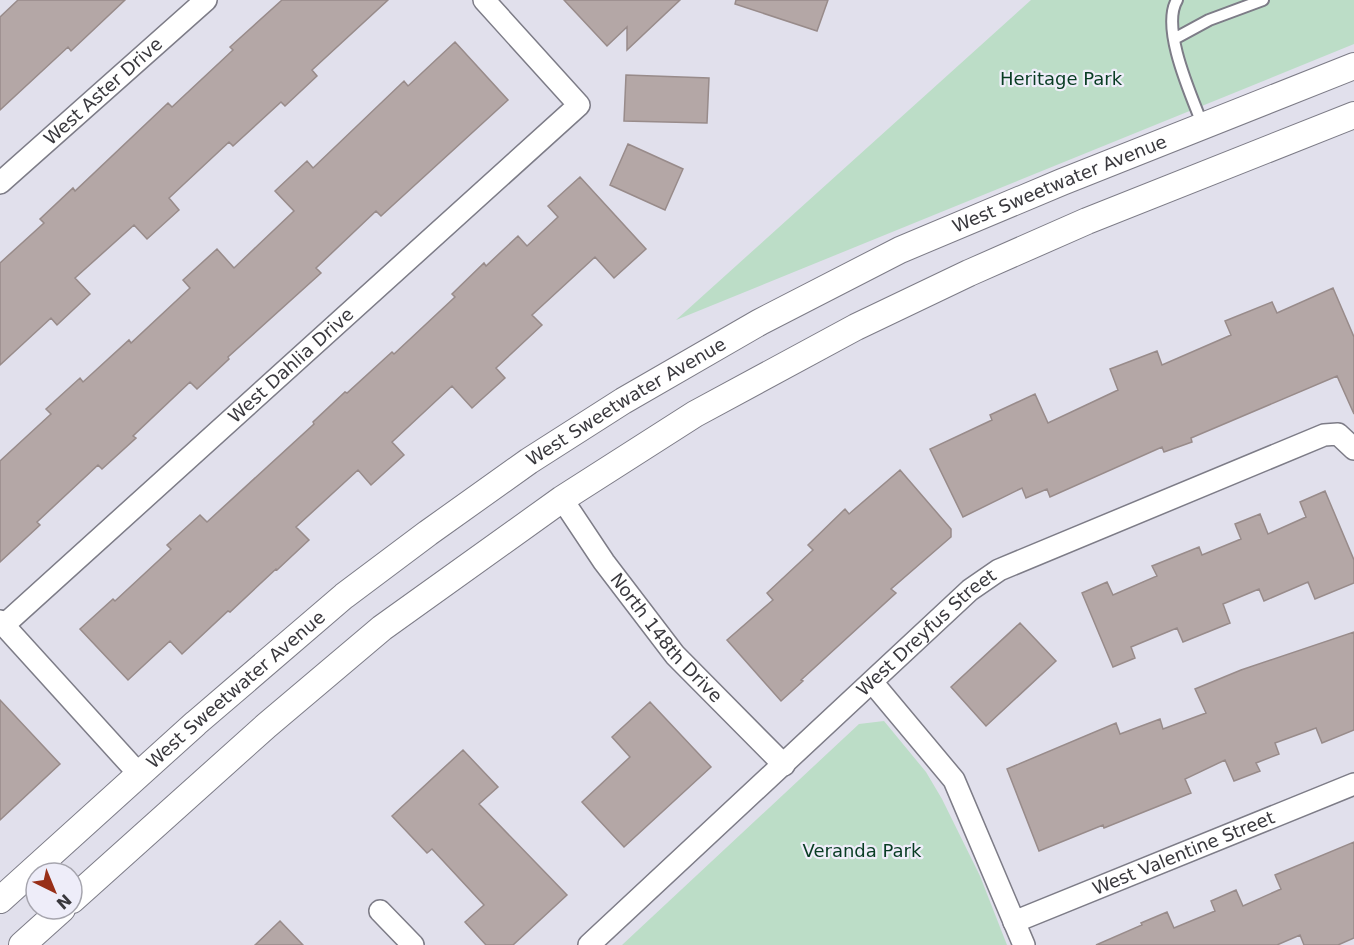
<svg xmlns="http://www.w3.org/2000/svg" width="1354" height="945" font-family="'DejaVu Sans',sans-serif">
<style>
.green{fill:#bcddc7}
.building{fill:#b4a7a6;stroke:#988b8a;stroke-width:1.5}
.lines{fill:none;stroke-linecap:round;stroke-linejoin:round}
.service-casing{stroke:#7d7c87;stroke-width:14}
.minor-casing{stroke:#7d7c87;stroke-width:24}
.tertiary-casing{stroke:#7d7c87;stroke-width:28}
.service{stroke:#fff;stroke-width:10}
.minor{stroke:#fff;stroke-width:21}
.tertiary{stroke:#fff;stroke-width:26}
.labels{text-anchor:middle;stroke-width:4.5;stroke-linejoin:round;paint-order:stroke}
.park-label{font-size:18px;fill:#083c23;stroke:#eeedf9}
.street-label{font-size:18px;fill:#39383d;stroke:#eeedf9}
</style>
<rect width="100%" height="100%" fill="#e1e0ec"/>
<path class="green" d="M 1031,0 L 1354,0 L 1354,44 L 676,320 Z
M 884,721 L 926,772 L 942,799 L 980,876 L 1007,945 L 622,945 L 859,724 Z"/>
<path class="building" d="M 18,0 L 125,0 L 71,51 L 68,47 L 0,110 L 0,17 Z
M 282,0 L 388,0 L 312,70 L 317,76 L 285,106 L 281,102 L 233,146 L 229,142 L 169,198 L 179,210 L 147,239 L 134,225 L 75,278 L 90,294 L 57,325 L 51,318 L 0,365 L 0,263 L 44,223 L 40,219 L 73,188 L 75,191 L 168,103 L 172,107 L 233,50 L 230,47 Z
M 564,0 L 680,0 L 627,50 L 627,27 L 607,46 Z
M 736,0 L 828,0 L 817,31 L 735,4 Z
M 455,42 L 508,100 L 381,216 L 376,211 L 316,268 L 321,273 L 228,357 L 229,359 L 197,389 L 190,382 L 133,436 L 136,438 L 102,469 L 98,465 L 37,522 L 40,525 L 0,562 L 0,461 L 51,414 L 46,409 L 80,378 L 83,382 L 129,340 L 131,343 L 190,288 L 183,280 L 217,249 L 234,268 L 294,211 L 275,191 L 307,161 L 313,168 L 404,81 L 408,86 Z
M 626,75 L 709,78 L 707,123 L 624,121 Z
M 628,144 L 683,169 L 665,210 L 610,185 Z
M 580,177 L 646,249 L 614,278 L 595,257 L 532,315 L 542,325 L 496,368 L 505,378 L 472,408 L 452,386 L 392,442 L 404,455 L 371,485 L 358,470 L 296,527 L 309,540 L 277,570 L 276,569 L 230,612 L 228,611 L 182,654 L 170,641 L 128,680 L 80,629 L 113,599 L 115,601 L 171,549 L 167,545 L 200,515 L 207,522 L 314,424 L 313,422 L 345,392 L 347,393 L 392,352 L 394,354 L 455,297 L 452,294 L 484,263 L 486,266 L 518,236 L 527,246 L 558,217 L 548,206 Z
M 1333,288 L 1354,337 L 1354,414 L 1337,376 L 1191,438 L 1192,442 L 1164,452 L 1162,447 L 1050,497 L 1047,489 L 1026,498 L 1022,488 L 963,517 L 930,449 L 992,420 L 990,415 L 1035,394 L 1048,423 L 1118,390 L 1110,369 L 1157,351 L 1162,365 L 1231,335 L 1225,321 L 1272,302 L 1277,313 Z
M 900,470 L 951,529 L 951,537 L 891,589 L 896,593 L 801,680 L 803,681 L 781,701 L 727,640 L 773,600 L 767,593 L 813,550 L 808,545 L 845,509 L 849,514 Z
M 1325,491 L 1354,560 L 1354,583 L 1315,599 L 1308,582 L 1264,601 L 1259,589 L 1223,604 L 1230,623 L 1183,642 L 1177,628 L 1131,647 L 1135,658 L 1113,667 L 1082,593 L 1107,582 L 1113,595 L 1157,576 L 1152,566 L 1199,547 L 1202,555 L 1241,539 L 1235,524 L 1260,514 L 1268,534 L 1306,517 L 1300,502 Z
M 1020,623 L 1056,661 L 986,726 L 951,687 Z
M 1354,632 L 1354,730 L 1322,743 L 1316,728 L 1275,743 L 1279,754 L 1256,763 L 1260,771 L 1234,781 L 1225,760 L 1185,779 L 1191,793 L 1104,828 L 1103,825 L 1039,851 L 1007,769 L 1116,723 L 1120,734 L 1160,719 L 1163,729 L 1206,713 L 1195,689 L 1241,670 Z
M 0,700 L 60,764 L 0,820 Z
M 650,702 L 711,767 L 624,847 L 582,802 L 630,757 L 612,737 Z
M 463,750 L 498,787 L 479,804 L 567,895 L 513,945 L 486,945 L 465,922 L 484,905 L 432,849 L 427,853 L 392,816 Z
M 1354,842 L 1354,938 L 1338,945 L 1304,945 L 1300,935 L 1277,945 L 1096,945 L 1142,925 L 1141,923 L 1167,912 L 1174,928 L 1215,911 L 1211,901 L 1236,890 L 1243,906 L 1281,889 L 1275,875 Z
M 280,921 L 303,945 L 255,945 Z"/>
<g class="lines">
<defs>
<path id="service" d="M 1177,0 C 1160,28 1192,97 1203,126
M 1174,39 L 1209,20 L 1263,0"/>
<g id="minor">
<path id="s1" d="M 0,183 L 206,0"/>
<path id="s2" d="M 562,499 L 604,562 L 675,655 L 784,765"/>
<path d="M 0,621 L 139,774"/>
<path id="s3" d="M 4,625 L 579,105 L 484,0"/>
<path d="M 872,682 L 954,780 L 1024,945"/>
<path d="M 380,911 L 413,945"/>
<path id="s4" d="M 1014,922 L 1354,784"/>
<path id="s5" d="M 589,945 L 970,590 L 999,570 L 1324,435 L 1338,434 L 1354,449"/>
</g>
<g id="tertiary">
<path id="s6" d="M 0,900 L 196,723 L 344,596 L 428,533 L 529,461 L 623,401 L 760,322 L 900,250 L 1062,182 L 1354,66"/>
<path d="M 72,900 L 266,726 L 382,628 L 562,499 L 695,414 L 856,327 L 969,273 L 1087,221 L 1354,115"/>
<path d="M 22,945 L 62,909"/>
</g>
</defs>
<use href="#service" class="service-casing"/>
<use href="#minor" class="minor-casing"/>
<use href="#tertiary" class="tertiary-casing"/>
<use href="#service" class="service"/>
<use href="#minor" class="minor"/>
<use href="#tertiary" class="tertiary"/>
</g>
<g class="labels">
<g class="park-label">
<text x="1061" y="85">Heritage Park</text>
<text x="862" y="857">Veranda Park</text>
</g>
<g class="street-label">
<text dy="6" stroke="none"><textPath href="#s1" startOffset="138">West Aster Drive</textPath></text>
<text dy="6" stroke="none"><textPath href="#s6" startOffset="1288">West Sweetwater Avenue</textPath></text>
<text dy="6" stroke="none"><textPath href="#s3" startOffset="387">West Dahlia Drive</textPath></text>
<text dy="6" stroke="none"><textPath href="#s6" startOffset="802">West Sweetwater Avenue</textPath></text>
<text dy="6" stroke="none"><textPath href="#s5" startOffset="460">West Dreyfus Street</textPath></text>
<text dy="6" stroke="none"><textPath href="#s2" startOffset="174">North 148th Drive</textPath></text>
<text dy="6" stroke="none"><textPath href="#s6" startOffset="316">West Sweetwater Avenue</textPath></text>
<text dy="6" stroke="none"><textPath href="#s4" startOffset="183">West Valentine Street</textPath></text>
</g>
</g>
<g transform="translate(54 891) rotate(137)"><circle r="28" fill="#eeedf9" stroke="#a6a5ae" stroke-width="1.5"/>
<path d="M0-4.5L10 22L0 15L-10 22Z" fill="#982f18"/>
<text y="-9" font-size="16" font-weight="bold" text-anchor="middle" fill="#39383d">N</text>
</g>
</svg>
